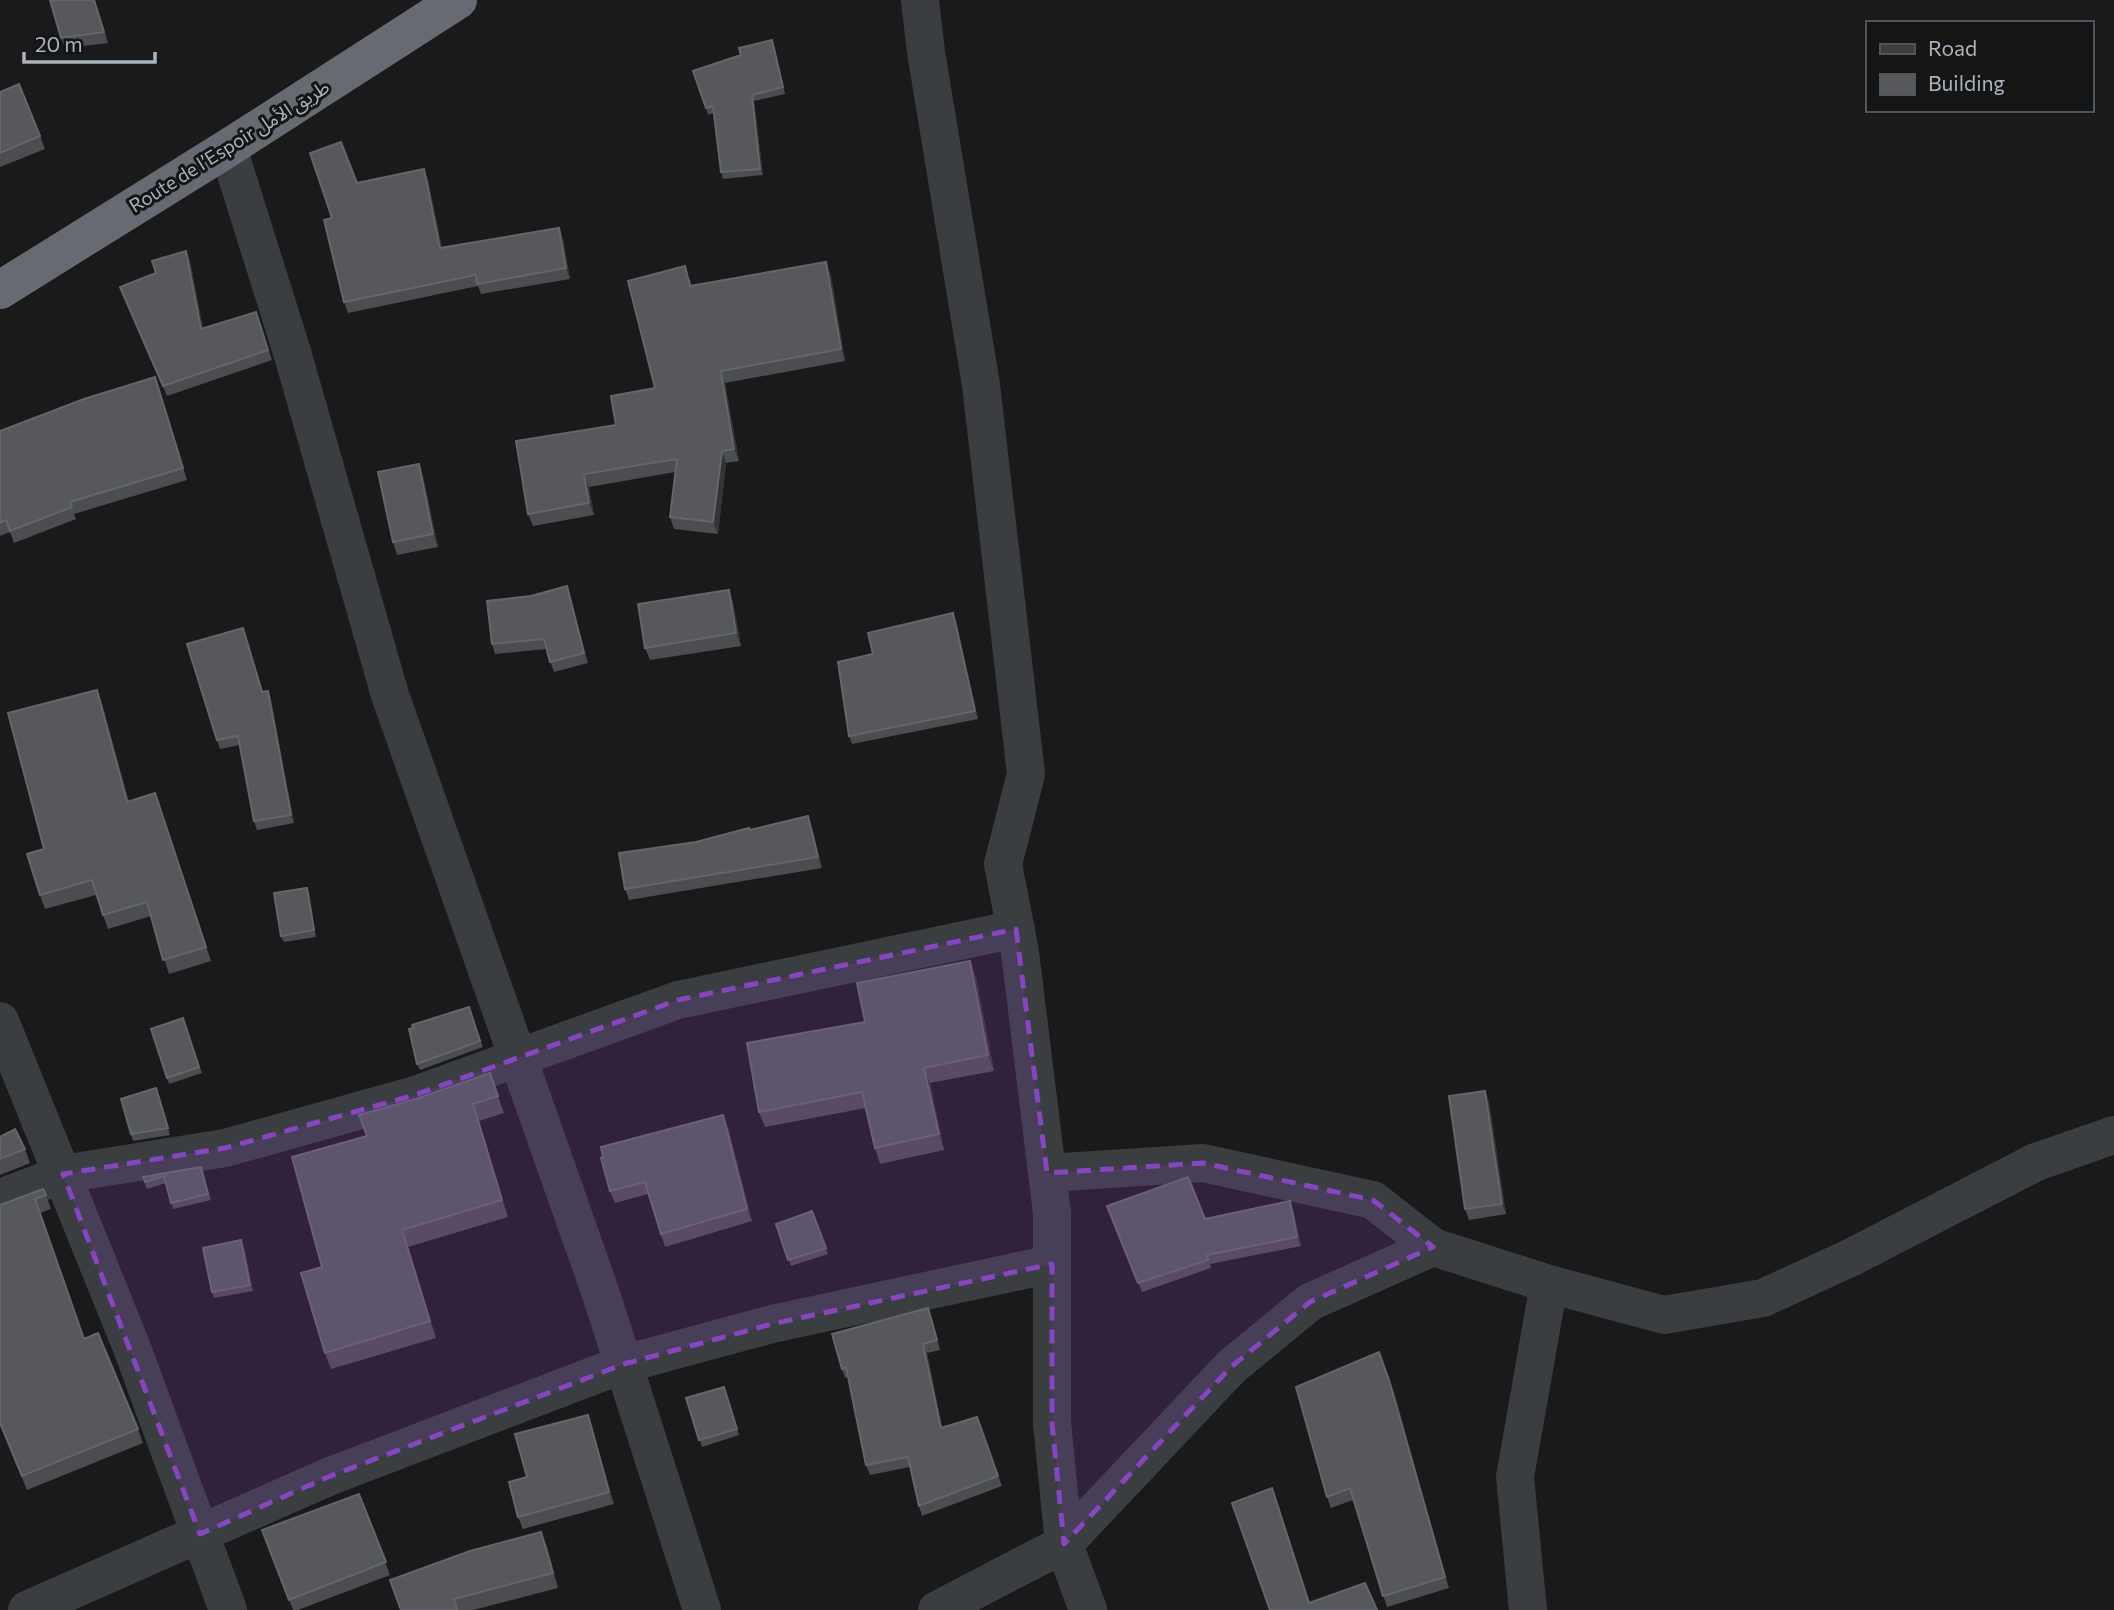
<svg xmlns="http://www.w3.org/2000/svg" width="2114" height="1610" font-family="Commissioner,'Noto Sans Arabic',sans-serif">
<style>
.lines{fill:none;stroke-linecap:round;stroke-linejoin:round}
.street{stroke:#3a3d41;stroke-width:38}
.highway{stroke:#666b72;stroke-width:38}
.wall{fill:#4b4d51}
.shaded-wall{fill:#333437}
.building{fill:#56585d;stroke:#63666c;stroke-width:2}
.marked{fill:#8547be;fill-opacity:0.2;stroke:#8547be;stroke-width:5;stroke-dasharray:14 9;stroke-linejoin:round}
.labels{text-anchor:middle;stroke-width:6;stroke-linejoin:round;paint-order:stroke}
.street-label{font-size:19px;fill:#acb3bc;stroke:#141517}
</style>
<rect width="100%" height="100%" fill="#1a1a1c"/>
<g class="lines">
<path class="street" d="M 920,0 L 926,52 L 981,385 L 1026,774 L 1003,864 L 1020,952 L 1052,1213 L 1052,1423 L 1064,1544 L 1088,1610
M 228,148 L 292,352 L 390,695 L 601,1294 L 702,1610
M 0,1021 L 132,1348 L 228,1610
M 1047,1173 L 1203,1163 L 1373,1200 L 1433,1247
M 0,1198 L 63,1174 L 225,1148 L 415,1095 L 678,1000 L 1016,929
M 27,1610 L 328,1477 L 624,1364 L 772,1324 L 1052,1264
M 937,1610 L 1064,1544 L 1231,1367 L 1310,1302 L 1433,1247 L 1549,1284 L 1664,1315 L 1763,1298 L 1852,1257 L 2036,1162 L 2114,1135
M 1528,1610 L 1515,1477 L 1549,1284"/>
<path class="highway" d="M 0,290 L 228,148 L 458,0"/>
</g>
<path class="wall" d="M 95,0 L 108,43 L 65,48 L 61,38 Z
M 774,46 L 785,94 L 754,101 L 763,175 L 723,179 L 721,172 L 714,113 L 708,115 L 706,108 Z
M 0,92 L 40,136 L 45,149 L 0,167 Z
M 428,180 L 442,248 L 563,238 L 570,279 L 481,294 L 478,286 L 348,313 L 344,302 L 332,218 L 357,183 Z
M 186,251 L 190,261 L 203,328 L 256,312 L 272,360 L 167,396 L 120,287 L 156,273 Z
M 831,275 L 845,361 L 725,383 L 739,461 L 726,463 L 718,534 L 674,529 L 670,517 L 675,472 L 589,487 L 594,515 L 533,526 L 528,514 L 616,425 L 655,388 L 690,278 L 691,285 Z
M 155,377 L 187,480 L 74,514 L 76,519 L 14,543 L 10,532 L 0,536 L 0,431 Z
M 423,476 L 438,547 L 397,555 L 393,542 Z
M 567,586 L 588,663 L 554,672 L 546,649 L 495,654 L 492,644 L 531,596 Z
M 729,590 L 733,602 L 741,646 L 650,660 L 645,648 Z
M 953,613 L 956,621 L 978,719 L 852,744 L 849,736 Z
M 243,628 L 263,692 L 268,691 L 271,700 L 294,823 L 257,830 L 254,821 L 240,745 L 220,749 L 217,740 Z
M 102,704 L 129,802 L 155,793 L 211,961 L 169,974 L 151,916 L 108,929 L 96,895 L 45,909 L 40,895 L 44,849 Z
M 812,828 L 822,868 L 629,900 L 625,889 L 696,842 L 750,830 Z
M 309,894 L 316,937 L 284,942 L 281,936 Z
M 976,977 L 994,1071 L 930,1083 L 944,1150 L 880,1164 L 875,1148 L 866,1108 L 765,1127 L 759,1112 L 865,1022 Z
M 469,1007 L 483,1047 L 420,1070 L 417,1064 L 413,1028 Z
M 183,1018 L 202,1073 L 169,1084 L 151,1029 Z
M 490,1073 L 504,1113 L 479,1121 L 508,1217 L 408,1247 L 436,1338 L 331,1369 L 325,1353 L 322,1267 L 367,1136 L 416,1099 Z
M 159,1095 L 170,1135 L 133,1141 L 131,1134 Z
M 1489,1101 L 1506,1214 L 1469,1220 L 1465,1209 Z
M 728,1127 L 752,1221 L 665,1247 L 648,1194 L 615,1203 L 610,1191 Z
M 0,1137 L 25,1149 L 30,1163 L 0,1175 Z
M 201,1167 L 211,1200 L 173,1209 L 166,1183 L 147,1189 L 143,1177 Z
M 46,1195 L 51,1209 L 40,1213 L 84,1339 L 138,1429 L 143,1443 L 27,1490 L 0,1425 L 0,1205 Z
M 1107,1206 L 1205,1219 L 1293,1209 L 1301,1246 L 1210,1264 L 1211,1268 L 1142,1292 Z
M 812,1211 L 828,1254 L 791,1266 L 776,1224 Z
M 244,1247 L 253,1291 L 214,1298 L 212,1292 Z
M 932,1318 L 940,1350 L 927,1353 L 942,1427 L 977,1417 L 1002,1486 L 922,1516 L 919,1506 L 910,1467 L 870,1475 L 866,1465 L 848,1377 L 845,1378 L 842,1369 Z
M 1389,1380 L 1449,1588 L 1387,1607 L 1353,1500 L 1331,1508 L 1327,1497 Z
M 724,1387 L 739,1435 L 702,1447 L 686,1398 Z
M 592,1427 L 614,1504 L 523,1529 L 518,1517 L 527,1477 Z
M 359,1494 L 390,1575 L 298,1610 L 293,1610 L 262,1530 Z
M 547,1546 L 558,1588 L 473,1610 L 401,1610 Z"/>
<path class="shaded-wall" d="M 752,95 L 754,101 L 763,175 L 760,169 Z
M 424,169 L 428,180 L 444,259 L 440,248 Z
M 559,228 L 563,238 L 570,279 L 566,268 Z
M 186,251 L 190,261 L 205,339 L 201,329 Z
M 826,262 L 831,275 L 845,361 L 841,349 Z
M 721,371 L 725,383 L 739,461 L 734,449 Z
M 722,451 L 726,463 L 718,534 L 713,522 Z
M 419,464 L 423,476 L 438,547 L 433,534 Z
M 584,474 L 589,487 L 594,515 L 589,503 Z
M 567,586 L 570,596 L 588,663 L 584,653 Z
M 729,590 L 733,602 L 741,646 L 736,633 Z
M 953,613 L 956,621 L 978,719 L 975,711 Z
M 97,690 L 102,704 L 132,816 L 127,802 Z
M 268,691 L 271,700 L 294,823 L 291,815 Z
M 808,816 L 812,828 L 822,868 L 818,857 Z
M 307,888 L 309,894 L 316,937 L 314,930 Z
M 970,961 L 976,977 L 994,1071 L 988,1055 Z
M 924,1068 L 930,1083 L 944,1150 L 939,1134 Z
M 1485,1091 L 1489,1101 L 1506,1214 L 1502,1204 Z
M 473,1104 L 479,1121 L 508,1217 L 502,1200 Z
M 723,1115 L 728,1127 L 752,1221 L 747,1209 Z
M 1290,1201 L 1293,1209 L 1301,1246 L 1297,1237 Z
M 402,1230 L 408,1247 L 436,1338 L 430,1321 Z
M 241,1240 L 244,1247 L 253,1291 L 250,1285 Z
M 923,1344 L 927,1353 L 944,1437 L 941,1428 Z
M 1389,1380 L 1394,1391 L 1449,1588 L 1445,1577 Z
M 588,1415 L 592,1427 L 614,1504 L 609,1492 Z
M 541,1532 L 547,1546 L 558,1588 L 553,1573 Z"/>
<path class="building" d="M 50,0 L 94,0 L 104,32 L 61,38 Z
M 772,40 L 783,87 L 752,95 L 760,169 L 721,172 L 713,106 L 706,108 L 693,71 L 741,55 L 739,48 Z
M 19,84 L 40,136 L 0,153 L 0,92 Z
M 341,142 L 357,183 L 424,169 L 440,248 L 559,228 L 566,268 L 477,284 L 476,275 L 344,302 L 324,220 L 332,218 L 310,153 Z
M 186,251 L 201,329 L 256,312 L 268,350 L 163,386 L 120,287 L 156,273 L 152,261 Z
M 826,262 L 841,349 L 721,371 L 734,449 L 722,451 L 713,522 L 670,517 L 677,459 L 584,474 L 589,503 L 528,514 L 516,441 L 616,425 L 611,396 L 655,388 L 628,281 L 685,266 L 690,286 Z
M 155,377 L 183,468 L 70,502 L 72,507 L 10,531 L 6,520 L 0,523 L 0,431 L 84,399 Z
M 419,464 L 433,534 L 393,542 L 378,472 Z
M 567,586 L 584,653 L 550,662 L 544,639 L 492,644 L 487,601 L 531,596 Z
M 729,590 L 736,633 L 645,648 L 638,604 Z
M 953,613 L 975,711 L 849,736 L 838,662 L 873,654 L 868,633 Z
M 243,628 L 262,692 L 268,691 L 291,815 L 254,821 L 238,736 L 217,740 L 187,644 Z
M 97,690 L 127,802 L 155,793 L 206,947 L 163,960 L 147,902 L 103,915 L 92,880 L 40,895 L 27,854 L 44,849 L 8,713 Z
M 808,816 L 818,857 L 625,889 L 619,853 L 696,842 L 749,828 L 750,830 Z
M 307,888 L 314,930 L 281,936 L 274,893 Z
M 970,961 L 988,1055 L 924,1068 L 939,1134 L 875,1148 L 862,1092 L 759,1112 L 747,1043 L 865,1022 L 857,983 Z
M 469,1007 L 480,1041 L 417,1064 L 409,1029 L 413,1028 L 412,1025 Z
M 183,1018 L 199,1067 L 167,1078 L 151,1029 Z
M 490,1073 L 498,1096 L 473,1104 L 502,1200 L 402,1230 L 430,1321 L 325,1353 L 301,1273 L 322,1267 L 292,1157 L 367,1136 L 359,1115 L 416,1099 Z
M 156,1088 L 168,1128 L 131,1134 L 121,1099 Z
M 1485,1091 L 1502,1204 L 1465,1209 L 1449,1096 Z
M 723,1115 L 747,1209 L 661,1234 L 645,1182 L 610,1191 L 601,1158 L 603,1157 L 601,1147 Z
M 15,1129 L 25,1149 L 0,1159 L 0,1137 Z
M 201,1167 L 208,1194 L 171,1203 L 164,1176 L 145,1182 L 143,1177 Z
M 1188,1177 L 1205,1219 L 1290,1201 L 1297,1237 L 1207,1255 L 1208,1260 L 1138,1283 L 1107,1206 Z
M 43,1189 L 46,1195 L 35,1199 L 84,1339 L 98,1333 L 138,1429 L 22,1476 L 0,1423 L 0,1205 Z
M 812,1211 L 826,1248 L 788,1260 L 776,1224 Z
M 241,1240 L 250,1285 L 212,1292 L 203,1248 Z
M 928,1308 L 937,1340 L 923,1344 L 941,1428 L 977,1417 L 998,1476 L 919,1506 L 908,1457 L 866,1465 L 846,1367 L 842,1369 L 832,1334 Z
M 1379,1352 L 1389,1380 L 1445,1577 L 1383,1596 L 1350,1488 L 1327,1497 L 1296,1387 Z
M 724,1387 L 737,1429 L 699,1440 L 686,1398 Z
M 588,1415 L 609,1492 L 518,1517 L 509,1482 L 527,1477 L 515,1434 Z
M 1272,1488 L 1309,1603 L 1365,1583 L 1377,1610 L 1270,1610 L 1232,1503 Z
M 359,1494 L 386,1562 L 289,1600 L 262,1530 Z
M 541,1532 L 553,1573 L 454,1599 L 457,1609 L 454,1610 L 401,1610 L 390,1580 L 470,1551 Z"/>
<path class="marked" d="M 1016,929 L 1047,1173 L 1203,1163 L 1373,1200 L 1433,1247 L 1310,1302 L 1231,1367 L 1064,1544 L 1052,1423 L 1052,1264 L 772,1324 L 624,1364 L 328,1477 L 200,1534 L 63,1174 L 225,1148 L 415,1095 L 678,1000 Z"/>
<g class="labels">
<g class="street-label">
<text transform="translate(229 146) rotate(-32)" y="7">Route de l’Espoir طريق الأمل</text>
</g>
</g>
<rect x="1866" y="21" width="228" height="91" fill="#141517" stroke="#515459" stroke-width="2"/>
<rect x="1880" y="44" width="35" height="10" fill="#3a3d41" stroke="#515459" stroke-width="2"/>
<text x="1928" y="56" font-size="21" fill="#acb3bc">Road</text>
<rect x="1880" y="74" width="35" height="21" fill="#56585d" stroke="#515459" stroke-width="2"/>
<text x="1928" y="91" font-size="21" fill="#acb3bc">Building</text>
<path d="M24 52v10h131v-10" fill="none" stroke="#acb3bc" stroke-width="3.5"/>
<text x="35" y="52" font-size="21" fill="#acb3bc" stroke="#141517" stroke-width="5" paint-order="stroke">20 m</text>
</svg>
